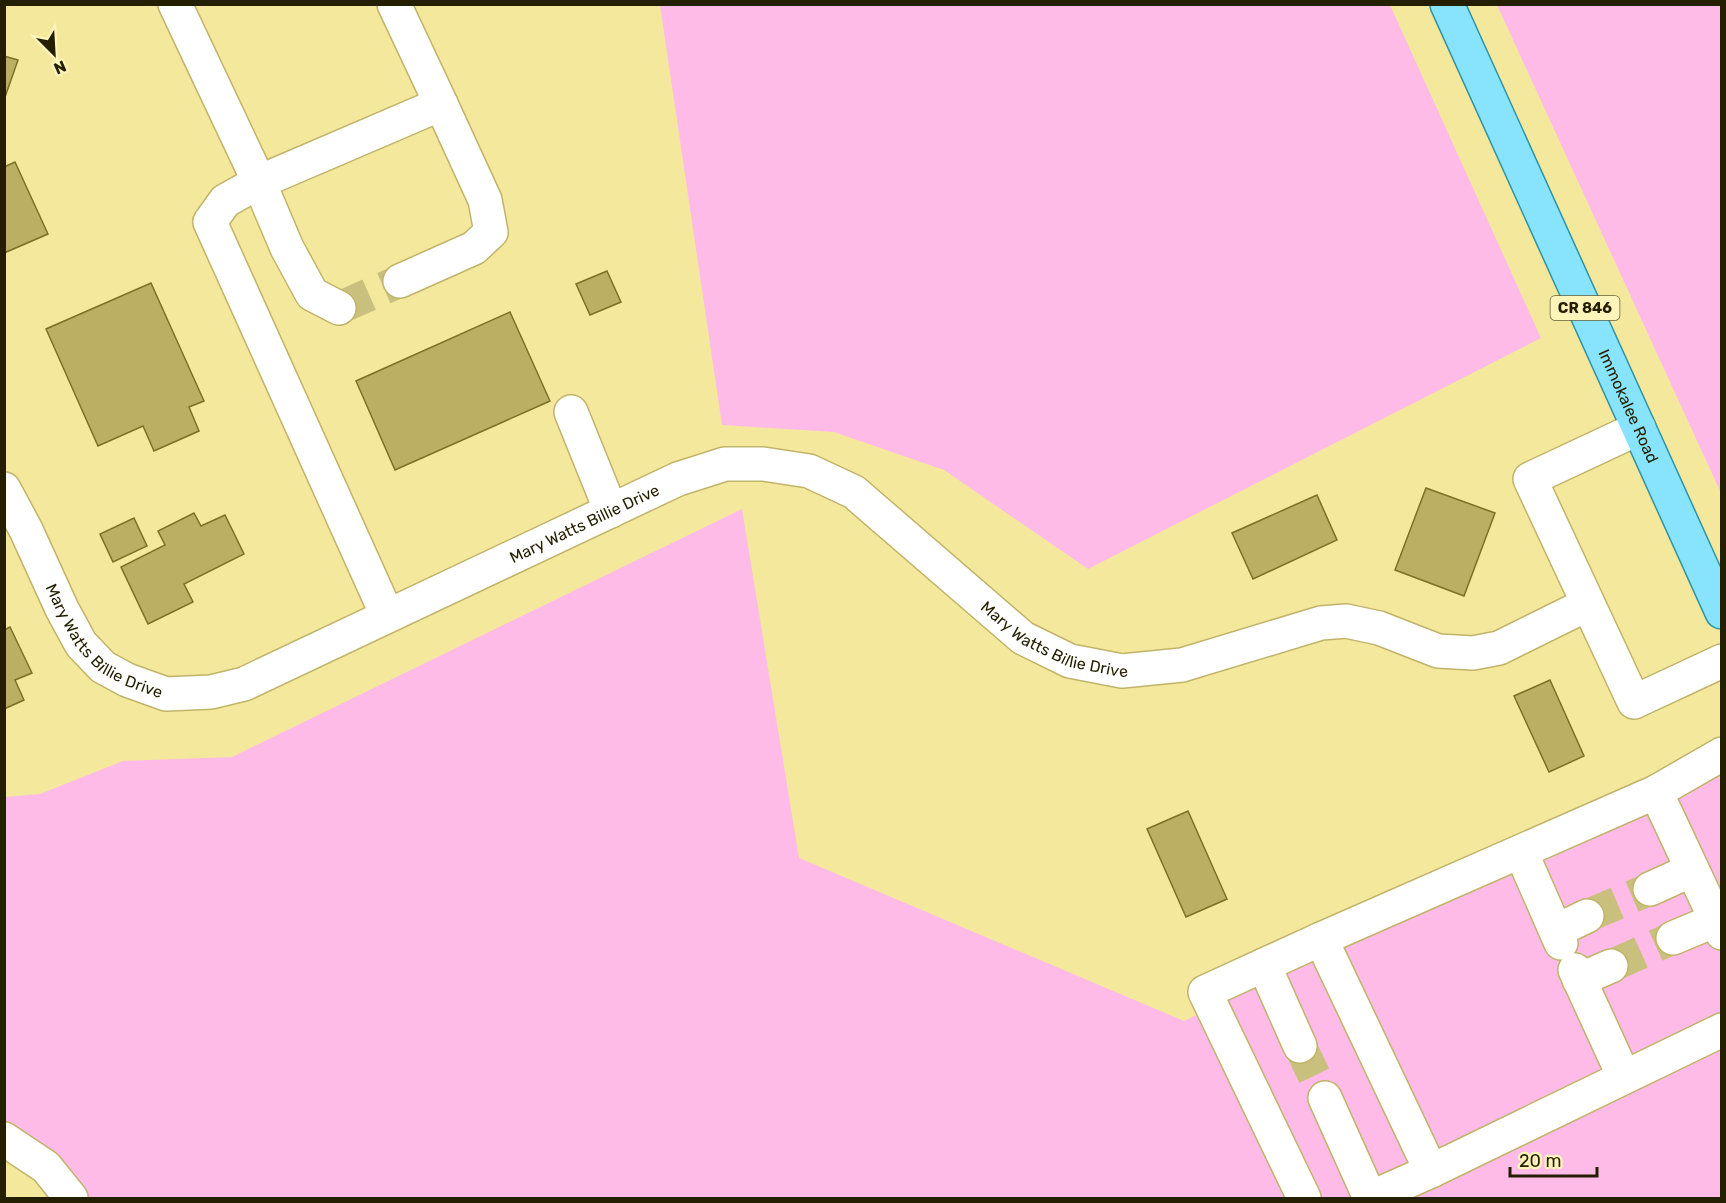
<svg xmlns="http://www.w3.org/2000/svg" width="1726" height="1203" font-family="Rubik,sans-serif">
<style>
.green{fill:#febbe7}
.building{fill:#bbaf64;stroke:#7c7025;stroke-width:1.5}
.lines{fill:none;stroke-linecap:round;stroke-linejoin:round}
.minor-tunnel{stroke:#cac07e;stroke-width:33;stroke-dasharray:33 16;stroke-linecap:butt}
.minor-casing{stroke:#c0b46a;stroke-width:36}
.major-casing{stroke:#3193a3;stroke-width:36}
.minor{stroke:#fff;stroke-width:33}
.major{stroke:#88e4fc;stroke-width:33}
.labels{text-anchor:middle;stroke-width:4.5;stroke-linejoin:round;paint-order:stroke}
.shield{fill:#fff5ba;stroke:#665f38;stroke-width:1.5}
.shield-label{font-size:15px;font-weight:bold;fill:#241f01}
.street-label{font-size:16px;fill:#241f01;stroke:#fff5ba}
</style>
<rect width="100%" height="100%" fill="#f4e89d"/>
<path class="green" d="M 660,5 L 1390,5 L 1541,338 L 1088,569 L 944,470 L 834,432 L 722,425 Z
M 1497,5 L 1721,5 L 1721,493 Z
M 742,509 L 799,858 L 1184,1021 L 1721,769 L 1721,1198 L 47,1198 L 5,1118 L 4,797 L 40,794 L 123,761 L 232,757 Z"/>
<path class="building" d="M 4,56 L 18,60 L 4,100 Z
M 15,162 L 48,234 L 4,253 L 4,167 Z
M 607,271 L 621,302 L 590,315 L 576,284 Z
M 151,283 L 204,401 L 189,407 L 199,431 L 154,451 L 143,426 L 98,446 L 46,329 Z
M 510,312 L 550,401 L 395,470 L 356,381 Z
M 1426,488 L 1495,513 L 1464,596 L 1395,570 Z
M 1317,495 L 1337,540 L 1253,579 L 1232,533 Z
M 194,513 L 201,526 L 225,515 L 244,554 L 184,584 L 193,602 L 148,624 L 121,567 L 165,545 L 158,531 Z
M 134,518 L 147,546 L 113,562 L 100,534 Z
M 10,627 L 32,673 L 15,680 L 24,700 L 4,709 L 4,630 Z
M 1550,680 L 1584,756 L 1549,772 L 1514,696 Z
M 1188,811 L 1227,899 L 1186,917 L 1147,829 Z"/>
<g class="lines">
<path class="minor-tunnel" d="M 339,308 L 400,281
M 1587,916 L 1650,889
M 1611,966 L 1673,938
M 1300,1046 L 1325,1098"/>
<defs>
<g id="minor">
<path d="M 175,4 L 259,182 L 287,248 L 312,294 L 339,308"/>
<path d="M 400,281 L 474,248 L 491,232 L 485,200 L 441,104"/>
<path d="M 571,412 L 611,511"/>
<path d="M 1639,428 L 1530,479 L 1634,702 L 1722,661"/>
<path id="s1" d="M 4,489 L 26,530 L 62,609 L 81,644 L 103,667 L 127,680 L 166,694 L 211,692 L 244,684 L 678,479 L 725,464 L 763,464 L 809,471 L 854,492 L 1023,638 L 1070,661 L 1122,671 L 1182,665 L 1321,623 L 1346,621 L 1379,628 L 1438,651 L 1473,653 L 1499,648 L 1588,604"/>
<path d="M 387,615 L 210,222 L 225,201 L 259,182 L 441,104 L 394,4"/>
<path d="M 1722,754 L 1656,792 L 1321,939 L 1431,1171 L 1722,1030"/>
<path d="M 1656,792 L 1722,933"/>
<path d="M 1521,852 L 1561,943"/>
<path d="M 1650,889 L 1692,870"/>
<path d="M 1556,931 L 1587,916"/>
<path d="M 1673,938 L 1716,920"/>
<path d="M 1264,965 L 1300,1046"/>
<path d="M 1575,970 L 1624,1077"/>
<path d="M 1579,980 L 1611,966"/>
<path d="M 1325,1098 L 1370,1198"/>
<path d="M 4,1139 L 46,1167 L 71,1198"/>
<path d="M 1304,1198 L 1205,992 L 1321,939"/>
<path d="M 1370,1198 L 1431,1171"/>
</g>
<g id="major">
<path id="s2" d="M 1447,4 L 1722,612"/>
</g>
</defs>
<use href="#minor" class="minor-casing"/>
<use href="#major" class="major-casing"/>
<use href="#minor" class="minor"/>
<use href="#major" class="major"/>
</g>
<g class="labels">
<rect class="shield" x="1550.5" y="296" width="69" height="24" rx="4.5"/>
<g class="shield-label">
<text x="1585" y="313">CR 846</text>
</g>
<g class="street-label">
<text dy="6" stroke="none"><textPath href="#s2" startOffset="441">Immokalee Road</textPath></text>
<text dy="6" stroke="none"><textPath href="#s1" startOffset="729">Mary Watts Billie Drive</textPath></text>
<text dy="6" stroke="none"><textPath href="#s1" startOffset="1269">Mary Watts Billie Drive</textPath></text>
<text dy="6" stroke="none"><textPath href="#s1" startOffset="188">Mary Watts Billie Drive</textPath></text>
</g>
</g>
<rect width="1726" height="1203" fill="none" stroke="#241f01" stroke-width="12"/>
<g transform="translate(54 54) rotate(156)" stroke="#fff5ba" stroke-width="4.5" paint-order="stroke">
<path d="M0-4.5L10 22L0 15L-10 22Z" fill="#241f01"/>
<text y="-9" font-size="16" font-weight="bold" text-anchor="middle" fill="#241f01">N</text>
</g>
<path d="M1510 1167v9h87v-9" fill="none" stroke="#241f01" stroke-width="3"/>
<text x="1519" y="1167" font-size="18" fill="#241f01" stroke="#fff5ba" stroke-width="4.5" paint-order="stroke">20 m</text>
</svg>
